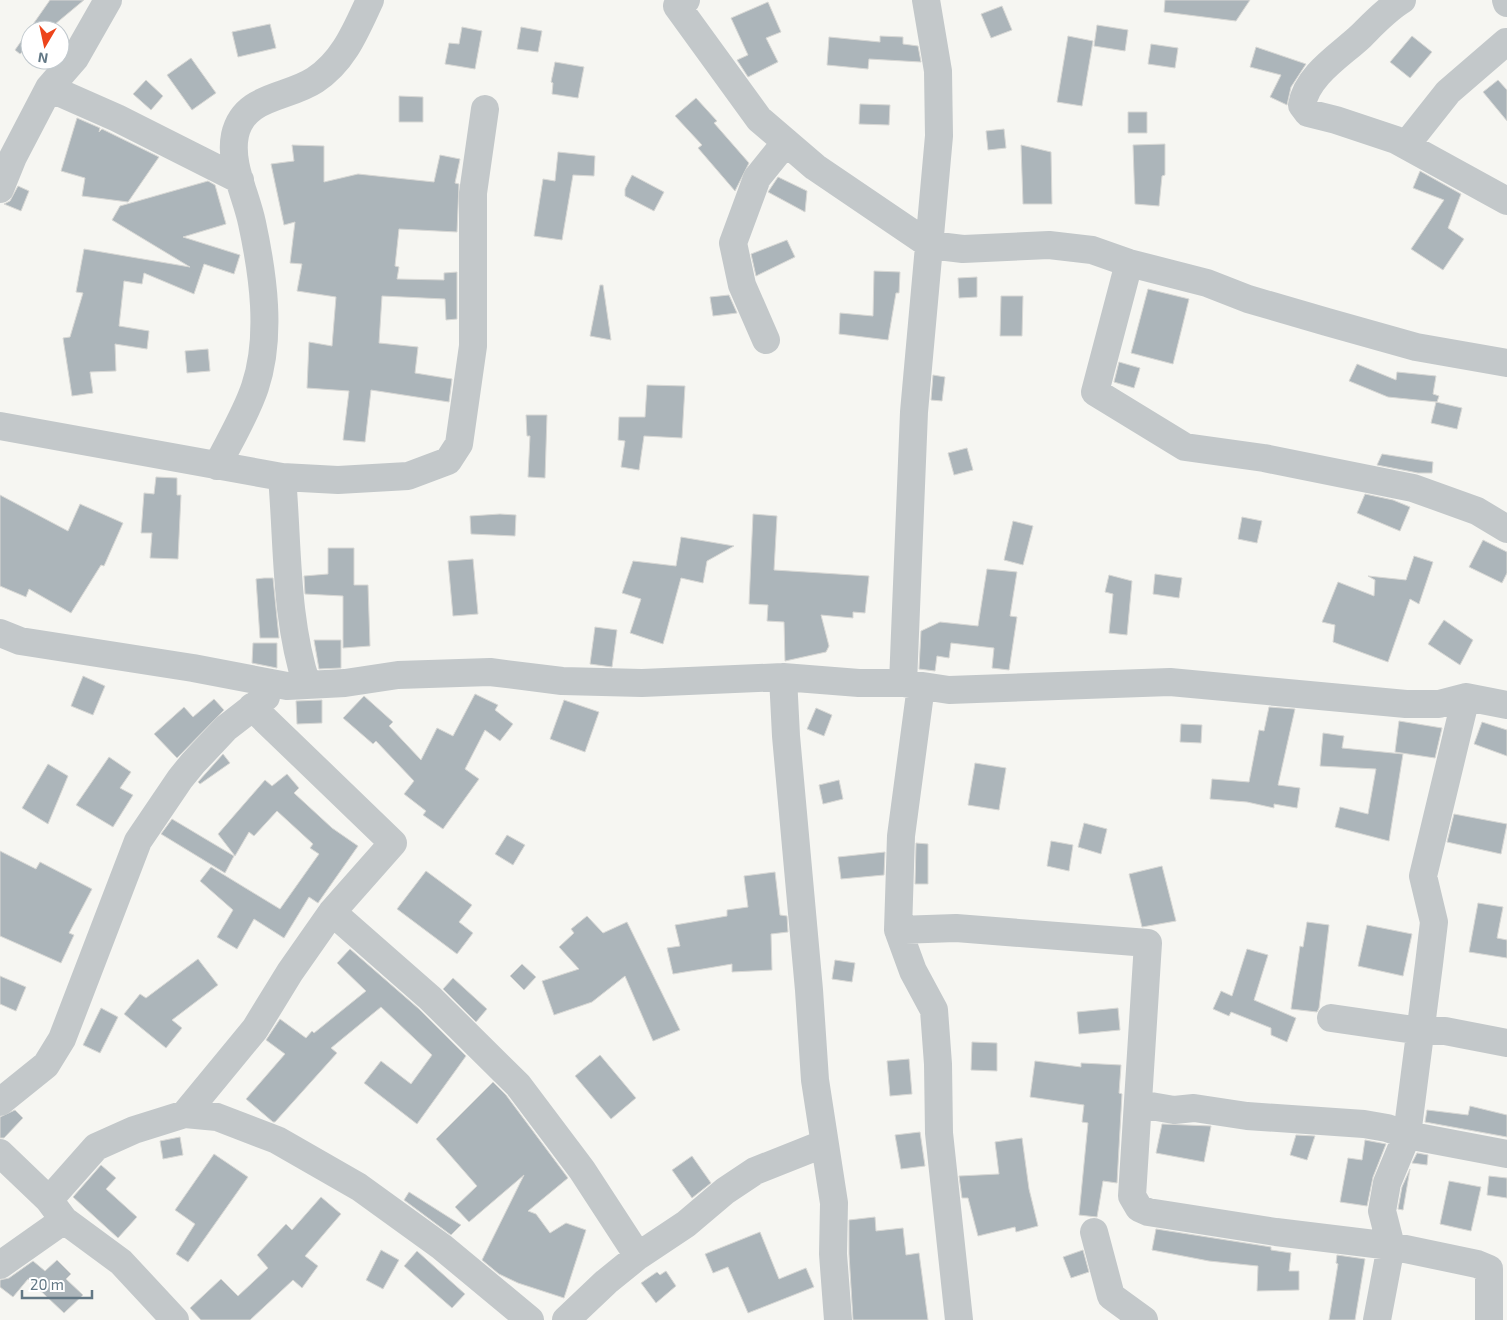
<svg xmlns="http://www.w3.org/2000/svg" width="1507" height="1320" font-family="'Exo 2',sans-serif">
<style>
.building{fill:#acb5ba;stroke:#d8d8d5}
.lines{fill:none;stroke-linecap:round;stroke-linejoin:round}
.minor{stroke:#c3c8ca;stroke-width:28}
</style>
<rect width="100%" height="100%" fill="#f6f6f2"/>
<path class="building" d="M 50,0 L 84,0 L 48,30 L 30,30 L 30,45 L 20,54 L 15,50 Z
M 1165,0 L 1250,0 L 1236,21 L 1164,12 Z
M 768,2 L 781,32 L 766,38 L 778,62 L 748,77 L 737,60 L 748,55 L 731,18 Z
M 1002,6 L 1012,30 L 991,38 L 981,14 Z
M 270,24 L 276,48 L 238,57 L 232,32 Z
M 1097,25 L 1128,30 L 1125,51 L 1094,46 Z
M 462,27 L 482,31 L 475,69 L 445,64 L 449,43 L 459,44 Z
M 521,27 L 542,31 L 538,52 L 517,49 Z
M 880,36 L 903,37 L 903,44 L 918,46 L 921,62 L 869,59 L 868,69 L 827,65 L 829,37 L 880,42 Z
M 1068,36 L 1093,41 L 1082,106 L 1057,102 Z
M 1412,36 L 1432,52 L 1410,78 L 1390,62 Z
M 1151,44 L 1178,48 L 1175,68 L 1148,64 Z
M 1256,47 L 1306,64 L 1291,87 L 1287,105 L 1270,97 L 1281,75 L 1250,67 Z
M 191,58 L 216,93 L 192,110 L 167,75 Z
M 555,62 L 584,67 L 578,98 L 552,94 L 553,83 L 551,82 Z
M 146,80 L 163,96 L 151,110 L 133,94 Z
M 1498,80 L 1507,90 L 1507,121 L 1483,92 Z
M 399,96 L 423,97 L 423,122 L 399,122 Z
M 696,98 L 717,121 L 714,123 L 749,163 L 735,191 L 698,148 L 702,145 L 675,116 Z
M 860,104 L 890,105 L 889,125 L 859,124 Z
M 1128,112 L 1147,112 L 1147,133 L 1128,133 Z
M 77,118 L 100,128 L 99,132 L 102,129 L 159,157 L 128,202 L 82,196 L 85,178 L 61,171 Z
M 1004,129 L 1006,148 L 988,150 L 986,131 Z
M 1165,144 L 1165,175 L 1162,176 L 1159,206 L 1135,204 L 1133,145 Z
M 292,145 L 324,146 L 324,182 L 358,174 L 434,182 L 440,155 L 460,159 L 455,183 L 459,184 L 457,232 L 399,229 L 395,266 L 399,267 L 397,279 L 444,280 L 444,273 L 457,272 L 457,319 L 446,320 L 445,299 L 382,296 L 379,343 L 418,347 L 415,373 L 452,379 L 449,402 L 371,390 L 365,442 L 343,440 L 349,391 L 307,388 L 309,342 L 332,346 L 336,297 L 297,291 L 302,264 L 290,263 L 295,222 L 284,225 L 271,164 L 294,161 Z
M 1021,145 L 1051,152 L 1052,204 L 1023,204 Z
M 558,152 L 595,156 L 594,176 L 573,175 L 562,240 L 534,236 L 543,179 L 555,181 Z
M 1420,171 L 1461,194 L 1448,228 L 1464,239 L 1443,270 L 1411,249 L 1444,200 L 1413,188 Z
M 632,175 L 664,192 L 654,211 L 625,196 L 625,189 Z
M 778,177 L 807,191 L 805,212 L 768,192 Z
M 208,181 L 215,185 L 226,224 L 183,237 L 240,255 L 234,274 L 204,264 L 194,294 L 144,273 L 142,284 L 124,281 L 119,326 L 149,331 L 147,349 L 115,344 L 116,371 L 90,372 L 93,393 L 72,396 L 63,338 L 70,337 L 83,293 L 76,292 L 84,249 L 190,267 L 112,220 L 120,206 Z
M 18,186 L 29,191 L 21,211 L 4,204 L 10,201 Z
M 787,240 L 795,257 L 756,276 L 751,254 Z
M 874,271 L 900,272 L 899,293 L 896,293 L 888,340 L 839,334 L 840,313 L 873,316 Z
M 977,277 L 977,297 L 959,298 L 958,278 Z
M 600,285 L 603,285 L 611,340 L 590,336 Z
M 1148,289 L 1189,299 L 1173,364 L 1131,353 Z
M 729,295 L 737,313 L 713,316 L 710,297 Z
M 1001,296 L 1023,296 L 1022,336 L 1000,336 Z
M 208,349 L 210,371 L 187,373 L 185,351 Z
M 1119,362 L 1140,368 L 1134,388 L 1114,382 Z
M 1357,364 L 1396,380 L 1397,372 L 1436,376 L 1433,394 L 1439,396 L 1437,402 L 1388,397 L 1349,381 Z
M 933,375 L 945,377 L 942,401 L 931,400 Z
M 647,385 L 685,386 L 682,438 L 644,436 L 639,470 L 621,467 L 625,441 L 618,440 L 619,417 L 645,417 Z
M 1436,402 L 1462,408 L 1457,429 L 1431,423 Z
M 526,415 L 547,415 L 545,478 L 528,477 L 530,436 L 527,436 Z
M 967,448 L 973,470 L 954,475 L 948,453 Z
M 1382,454 L 1433,462 L 1432,473 L 1418,473 L 1377,465 Z
M 156,477 L 177,478 L 177,495 L 181,495 L 178,559 L 150,558 L 152,533 L 141,533 L 144,493 L 154,494 Z
M 1365,494 L 1393,500 L 1410,507 L 1400,531 L 1357,513 Z
M 0,495 L 68,531 L 80,504 L 123,523 L 104,566 L 101,565 L 71,613 L 29,589 L 26,597 L 0,586 Z
M 500,514 L 516,515 L 515,536 L 471,534 L 470,516 Z
M 753,514 L 777,516 L 774,570 L 869,576 L 865,613 L 853,612 L 853,618 L 821,615 L 829,646 L 826,652 L 785,661 L 784,622 L 767,621 L 768,605 L 749,604 Z
M 1242,517 L 1262,521 L 1257,543 L 1238,539 Z
M 1013,521 L 1033,526 L 1023,565 L 1004,560 Z
M 681,537 L 734,546 L 707,561 L 703,583 L 681,578 L 663,644 L 630,633 L 641,599 L 622,593 L 633,561 L 676,566 Z
M 1483,540 L 1507,552 L 1507,573 L 1502,583 L 1469,567 Z
M 328,548 L 354,548 L 354,585 L 368,585 L 370,646 L 343,648 L 343,596 L 305,594 L 304,576 L 328,574 Z
M 1414,556 L 1433,562 L 1419,604 L 1410,599 L 1388,662 L 1333,642 L 1335,625 L 1322,622 L 1338,582 L 1374,596 L 1375,580 L 1368,576 L 1406,580 Z
M 473,559 L 478,614 L 453,616 L 448,561 Z
M 987,569 L 1017,572 L 1010,616 L 1017,617 L 1009,670 L 992,668 L 994,648 L 951,643 L 949,658 L 937,656 L 935,671 L 919,669 L 921,631 L 940,622 L 978,626 Z
M 1155,574 L 1182,578 L 1179,598 L 1153,594 Z
M 1109,575 L 1132,581 L 1127,635 L 1109,633 L 1113,594 L 1105,592 Z
M 264,578 L 273,578 L 279,638 L 260,638 L 256,579 Z
M 1444,620 L 1473,640 L 1460,665 L 1428,644 Z
M 595,627 L 617,630 L 612,667 L 590,664 Z
M 314,640 L 341,640 L 341,668 L 319,669 Z
M 253,643 L 277,643 L 277,668 L 252,663 Z
M 83,676 L 105,686 L 93,715 L 71,706 Z
M 475,694 L 498,705 L 495,710 L 513,724 L 500,741 L 485,730 L 465,769 L 479,779 L 443,829 L 423,815 L 426,811 L 404,794 L 414,781 L 376,741 L 373,744 L 343,718 L 364,696 L 393,722 L 389,726 L 421,760 L 437,728 L 453,736 Z
M 214,699 L 224,710 L 177,758 L 154,734 L 184,707 L 193,717 Z
M 322,700 L 322,723 L 297,724 L 296,701 Z
M 564,700 L 599,712 L 585,752 L 550,739 Z
M 1269,707 L 1295,709 L 1278,785 L 1300,788 L 1297,808 L 1274,804 L 1274,808 L 1247,802 L 1210,799 L 1212,779 L 1249,782 L 1259,730 L 1264,731 Z
M 816,708 L 832,715 L 824,736 L 807,729 Z
M 1399,721 L 1442,728 L 1435,758 L 1395,752 Z
M 1482,722 L 1507,730 L 1507,756 L 1474,744 Z
M 1181,724 L 1202,725 L 1201,743 L 1180,742 Z
M 1323,733 L 1344,736 L 1342,748 L 1403,754 L 1389,841 L 1335,827 L 1340,807 L 1368,814 L 1376,769 L 1320,766 Z
M 223,754 L 230,763 L 200,784 L 198,782 Z
M 109,757 L 131,772 L 120,788 L 133,795 L 113,827 L 76,805 Z
M 975,763 L 1006,768 L 999,810 L 968,805 Z
M 48,764 L 68,776 L 48,824 L 22,808 Z
M 287,774 L 299,788 L 294,793 L 332,828 L 358,846 L 318,903 L 309,897 L 284,938 L 254,919 L 237,949 L 217,937 L 233,910 L 200,881 L 211,867 L 280,909 L 319,854 L 310,848 L 313,844 L 277,811 L 254,836 L 249,832 L 235,856 L 218,834 L 265,780 L 272,786 Z
M 839,780 L 843,799 L 823,804 L 819,785 Z
M 1454,814 L 1507,824 L 1501,854 L 1447,842 Z
M 172,819 L 234,856 L 225,873 L 161,834 Z
M 1084,823 L 1107,829 L 1101,854 L 1078,847 Z
M 507,835 L 525,845 L 513,865 L 495,854 Z
M 1051,841 L 1073,845 L 1069,871 L 1047,866 Z
M 916,843 L 928,844 L 928,884 L 915,884 Z
M 0,851 L 36,869 L 40,862 L 92,889 L 69,933 L 74,935 L 61,963 L 0,936 Z
M 885,852 L 884,875 L 841,879 L 838,857 Z
M 1162,866 L 1176,921 L 1142,927 L 1129,874 Z
M 426,871 L 472,905 L 459,922 L 473,933 L 457,954 L 397,909 Z
M 775,872 L 780,915 L 787,916 L 788,932 L 771,934 L 772,970 L 732,972 L 732,964 L 673,974 L 667,948 L 680,946 L 675,925 L 727,916 L 727,910 L 748,907 L 744,876 Z
M 1478,903 L 1503,907 L 1497,938 L 1507,940 L 1507,958 L 1469,952 Z
M 587,916 L 603,933 L 627,922 L 680,1030 L 653,1041 L 625,976 L 592,1002 L 554,1015 L 542,981 L 579,969 L 559,947 L 574,933 L 571,929 Z
M 1307,922 L 1329,925 L 1319,1008 L 1317,1012 L 1291,1009 L 1300,946 L 1303,947 Z
M 1367,925 L 1412,934 L 1403,976 L 1358,966 Z
M 350,949 L 419,1009 L 466,1056 L 417,1124 L 364,1083 L 381,1061 L 411,1084 L 432,1055 L 381,1007 L 331,1048 L 337,1053 L 275,1122 L 273,1122 L 246,1099 L 285,1054 L 266,1040 L 280,1019 L 306,1038 L 312,1031 L 314,1033 L 366,991 L 337,963 Z
M 1247,949 L 1268,955 L 1254,1000 L 1296,1018 L 1287,1042 L 1271,1035 L 1271,1028 L 1231,1012 L 1229,1016 L 1213,1009 L 1221,991 L 1232,996 Z
M 198,959 L 218,985 L 172,1020 L 182,1028 L 166,1048 L 124,1014 L 140,994 L 146,998 Z
M 835,960 L 855,963 L 852,982 L 832,979 Z
M 522,964 L 536,977 L 524,990 L 510,976 Z
M 0,976 L 26,987 L 16,1011 L 0,1004 Z
M 453,978 L 487,1009 L 476,1022 L 443,989 Z
M 101,1008 L 118,1017 L 100,1053 L 83,1045 Z
M 1118,1008 L 1120,1030 L 1079,1034 L 1077,1012 Z
M 972,1042 L 997,1043 L 997,1071 L 971,1070 Z
M 600,1055 L 636,1098 L 611,1119 L 575,1076 Z
M 909,1059 L 912,1094 L 890,1096 L 887,1061 Z
M 1035,1061 L 1081,1067 L 1081,1063 L 1121,1065 L 1119,1093 L 1122,1094 L 1117,1183 L 1103,1181 L 1097,1217 L 1079,1215 L 1088,1123 L 1082,1122 L 1084,1105 L 1030,1097 Z
M 493,1082 L 506,1095 L 568,1178 L 528,1211 L 536,1214 L 550,1233 L 566,1223 L 586,1230 L 564,1298 L 518,1283 L 499,1274 L 482,1260 L 524,1175 L 469,1222 L 455,1207 L 477,1186 L 436,1139 Z
M 1470,1106 L 1507,1115 L 1507,1137 L 1425,1122 L 1427,1110 L 1468,1115 Z
M 15,1110 L 23,1118 L 4,1138 L 0,1138 L 0,1117 Z
M 1162,1124 L 1211,1126 L 1204,1162 L 1156,1153 Z
M 920,1132 L 925,1166 L 901,1169 L 895,1135 Z
M 1296,1135 L 1315,1136 L 1307,1160 L 1290,1155 Z
M 180,1137 L 183,1155 L 163,1159 L 160,1141 Z
M 1022,1138 L 1029,1189 L 1038,1226 L 1016,1232 L 1015,1227 L 978,1236 L 968,1198 L 962,1198 L 959,1176 L 999,1174 L 995,1142 Z
M 1365,1140 L 1386,1144 L 1373,1177 L 1367,1206 L 1340,1202 L 1348,1158 L 1362,1160 Z
M 1417,1153 L 1428,1155 L 1427,1165 L 1412,1163 Z
M 214,1154 L 248,1177 L 188,1262 L 176,1254 L 195,1224 L 175,1210 Z
M 692,1156 L 711,1183 L 692,1198 L 672,1170 Z
M 101,1165 L 116,1178 L 106,1189 L 137,1217 L 118,1238 L 73,1197 Z
M 1410,1169 L 1403,1210 L 1398,1209 L 1402,1187 Z
M 1489,1176 L 1507,1178 L 1507,1198 L 1487,1195 Z
M 1449,1181 L 1481,1187 L 1471,1231 L 1440,1224 Z
M 409,1192 L 461,1225 L 451,1235 L 404,1200 Z
M 321,1197 L 341,1214 L 305,1256 L 318,1266 L 302,1288 L 293,1280 L 250,1320 L 201,1320 L 190,1308 L 221,1279 L 238,1296 L 268,1268 L 257,1255 L 286,1224 L 292,1230 Z
M 875,1217 L 876,1231 L 903,1228 L 906,1255 L 919,1253 L 928,1320 L 853,1320 L 849,1254 L 849,1220 Z
M 1156,1229 L 1271,1247 L 1271,1250 L 1291,1253 L 1289,1271 L 1299,1271 L 1299,1290 L 1257,1291 L 1258,1266 L 1209,1261 L 1152,1250 Z
M 760,1232 L 779,1279 L 806,1268 L 814,1287 L 748,1313 L 728,1267 L 713,1273 L 705,1254 Z
M 381,1250 L 399,1260 L 383,1289 L 366,1280 Z
M 1083,1250 L 1089,1272 L 1071,1278 L 1063,1257 Z
M 417,1251 L 465,1294 L 452,1308 L 404,1266 Z
M 1337,1255 L 1365,1259 L 1355,1320 L 1329,1320 L 1338,1264 L 1336,1263 Z
M 57,1260 L 71,1274 L 66,1279 L 83,1295 L 64,1313 L 28,1279 L 13,1297 L 0,1287 L 0,1280 L 9,1278 L 33,1261 L 45,1271 Z
M 666,1271 L 676,1286 L 656,1303 L 641,1283 L 657,1272 L 660,1275 Z"/>
<g class="lines">
<path class="minor" d="M 686,0 L 677,6 L 759,119 L 815,167 L 930,245 L 963,249 L 1049,245 L 1092,250 L 1129,263 L 1207,283 L 1248,299 L 1327,322 L 1416,347 L 1507,363
M 1402,0 C 1386,10 1374,23 1361,36 C 1341,55 1307,75 1302,105 L 1308,113 L 1336,120 L 1396,140 L 1507,201
M 1506,0 L 1507,3
M 49,88 L 117,118 L 240,180
M 1406,145 L 1448,92 L 1506,42
M 0,189 L 13,157 L 49,88 L 75,58 L 108,0
M 1129,263 L 1095,392 L 1185,447 L 1264,458 L 1413,488 L 1477,511 L 1507,529
M 766,340 L 742,285 L 733,243 L 757,178 L 786,142
M 0,426 L 282,477 L 338,480 L 408,476 L 448,461 L 459,444 L 473,346 L 473,193 L 485,109
M 217,466 C 230,440 246,414 255,387 C 272,336 263,274 252,223 C 246,194 229,164 235,135 C 244,95 286,99 315,80 C 344,61 356,30 370,0
M 282,477 C 288,546 285,619 307,685
M 0,633 L 20,641 L 193,668 L 287,686 L 345,683 L 398,675 L 490,672 L 562,681 L 642,683 L 783,677 L 859,683 L 903,683 L 949,690 L 1170,682 L 1406,704 L 1439,704 L 1466,697 L 1507,705
M 783,677 L 786,736 L 809,990 L 815,1080 L 834,1203 L 833,1254 L 838,1320
M 903,683 L 914,412 L 939,136 L 938,71 L 926,0
M 921,686 L 901,836 L 898,930 L 913,971 L 934,1010 L 938,1064 L 939,1133 L 959,1320
M 332,912 L 430,998 L 518,1085 L 582,1170 L 638,1256
M 898,930 L 956,928 L 1148,943 L 1132,1196 L 1139,1208 L 1148,1212 L 1276,1232 L 1391,1246 L 1477,1264 L 1489,1269 L 1489,1320
M 1331,1018 L 1421,1031 L 1445,1031 L 1507,1043
M 0,1102 L 46,1065 L 62,1039 L 138,841 L 180,779 L 193,763 L 226,728 L 266,697
M 1139,1104 L 1174,1110 L 1194,1108 L 1247,1116 L 1364,1124 L 1387,1128 L 1407,1135 L 1507,1154
M 185,1114 L 255,1029 L 290,972 L 332,912 L 393,843 L 252,707
M 0,1153 L 49,1200 L 64,1220 L 121,1262 L 175,1320
M 49,1200 L 96,1147 L 134,1130 L 185,1114 L 217,1117 L 277,1140 L 359,1187 L 442,1247 L 530,1320
M 1094,1232 L 1111,1296 L 1144,1320
M 0,1265 L 64,1220
M 566,1320 L 606,1282 L 638,1256 L 686,1224 L 725,1191 L 755,1171 L 823,1144
M 1377,1320 L 1391,1246 L 1382,1211 L 1387,1183 L 1407,1135 L 1429,964 L 1434,922 L 1423,876 L 1466,697"/>
</g>
<g transform="translate(45 45) rotate(189)"><circle r="24" fill="#ffffff" stroke="#c1c9ce"/>
<path d="M0-4L9 19L0 12L-9 19Z" fill="#ed441b"/>
<text y="-8" font-size="14" font-weight="bold" text-anchor="middle" fill="#637885">N</text>
</g>
<path d="M22 1290v8h70v-8" fill="none" stroke="#637885" stroke-width="2.5"/>
<text x="30" y="1290" font-size="15" fill="#637885" stroke="#ffffff" stroke-width="4" paint-order="stroke">20 m</text>
</svg>
